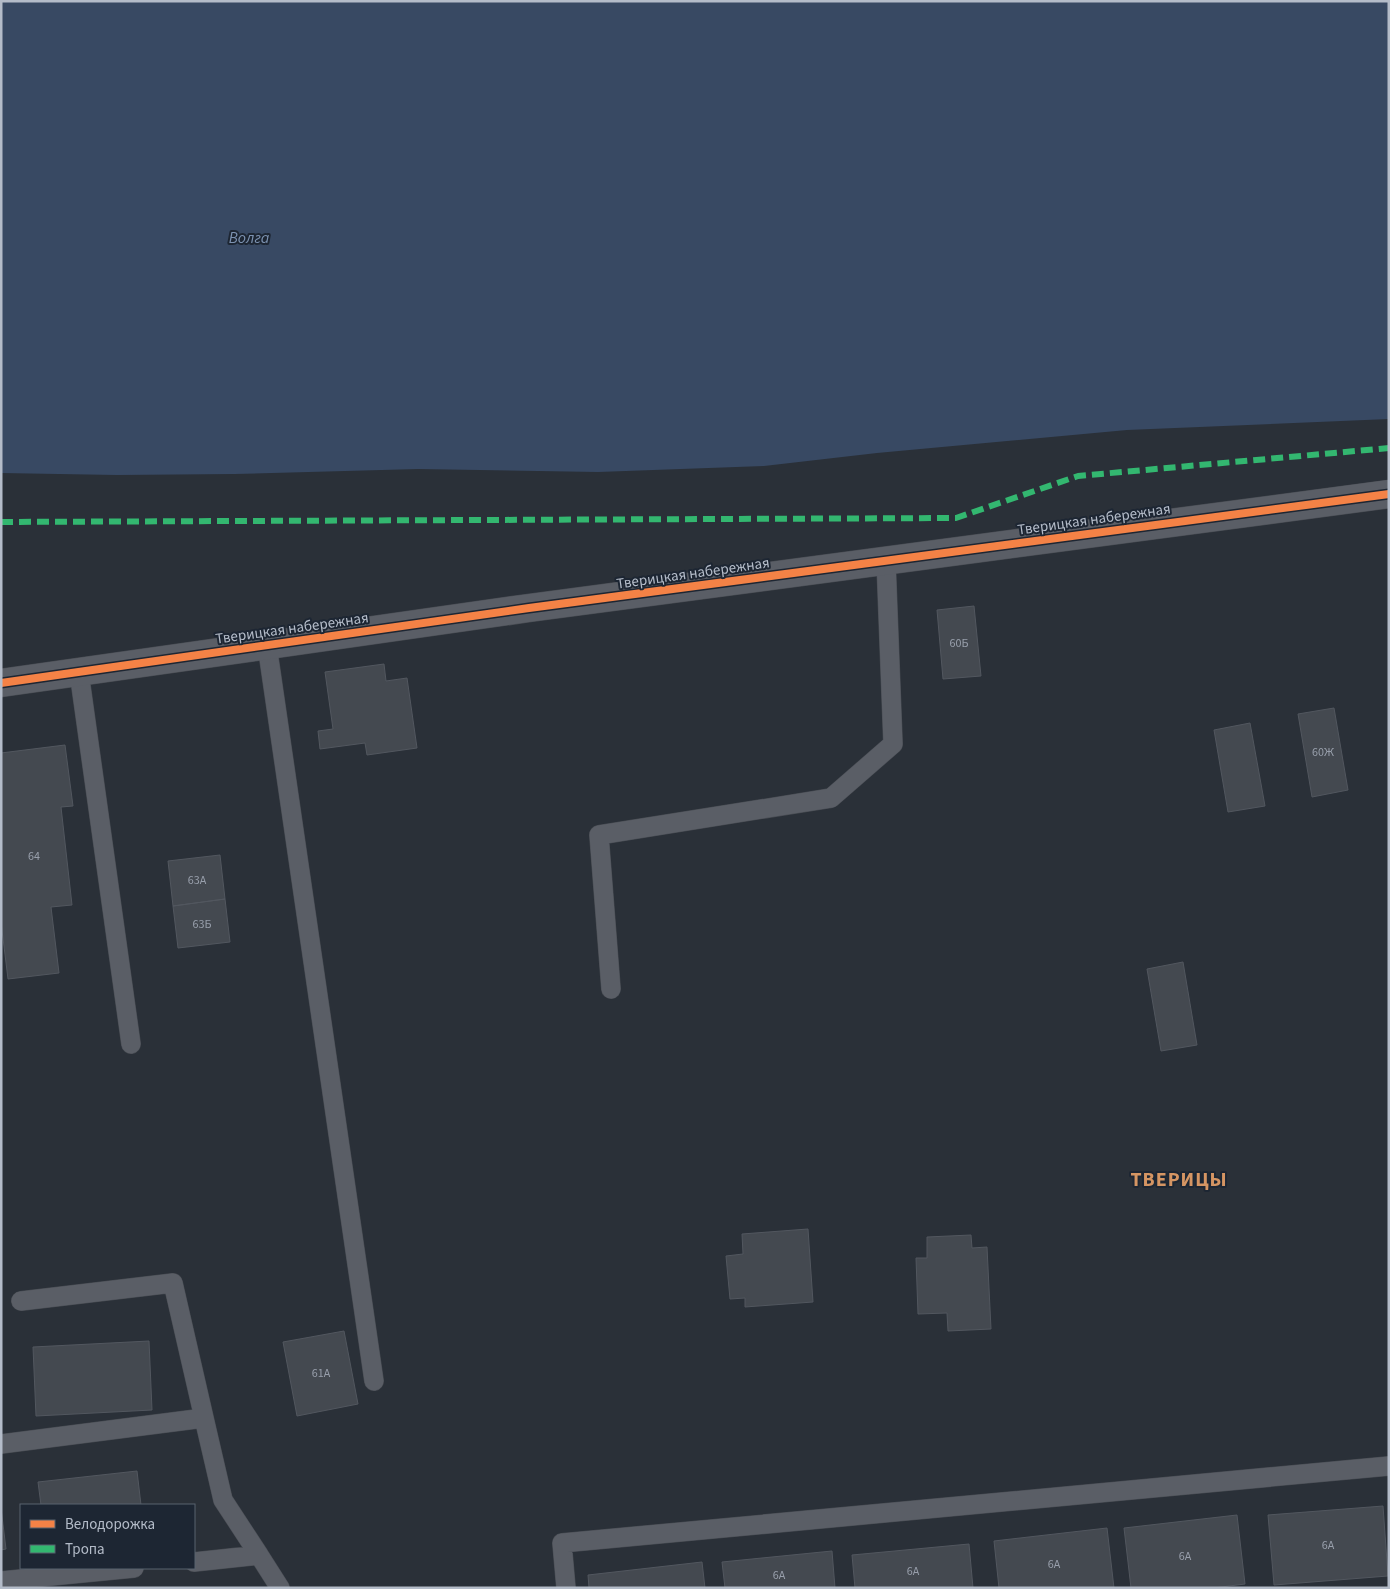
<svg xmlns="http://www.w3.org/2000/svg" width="1390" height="1589" font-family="'Source Sans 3',sans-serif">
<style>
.water{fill:#384963}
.building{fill:#444950;stroke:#52575f}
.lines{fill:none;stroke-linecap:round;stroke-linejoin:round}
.service-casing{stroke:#484c53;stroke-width:20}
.minor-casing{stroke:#484c53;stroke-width:29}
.service{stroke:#5a5e66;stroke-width:19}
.minor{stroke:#5a5e66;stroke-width:28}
.quiet{stroke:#33b770;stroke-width:6;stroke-dasharray:12 6;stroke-linecap:butt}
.cycleway-casing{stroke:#1d2633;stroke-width:11}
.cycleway{stroke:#f48246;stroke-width:8}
.labels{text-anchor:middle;stroke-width:4;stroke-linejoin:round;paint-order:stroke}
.number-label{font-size:12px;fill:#989fab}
.street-label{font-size:15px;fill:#b4bcc9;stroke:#1d2633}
.water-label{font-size:16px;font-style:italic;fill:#7c92b1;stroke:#1d2633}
.district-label{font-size:20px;font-weight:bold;letter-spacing:1px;fill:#d59563;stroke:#1d2633}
</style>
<rect width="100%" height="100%" fill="#2a3038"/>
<path class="water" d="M 1,1 L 1389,1 L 1389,419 L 1127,430 L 877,453 L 764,466 L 598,472 L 418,469 L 234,474 L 117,475 L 1,473 Z"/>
<path class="building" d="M 974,606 L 981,676 L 943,679 L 937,610 Z
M 384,664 L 386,681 L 407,678 L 417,748 L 367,755 L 365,743 L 320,749 L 318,731 L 333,729 L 325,672 Z
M 1334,708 L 1348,790 L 1312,797 L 1298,714 Z
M 1250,723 L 1265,806 L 1228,812 L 1214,730 Z
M 65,745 L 73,806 L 61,807 L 72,905 L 51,907 L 59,973 L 8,979 L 1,922 L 1,753 Z
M 220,855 L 225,899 L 173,906 L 168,861 Z
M 225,899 L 230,942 L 178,948 L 173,906 Z
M 1183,962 L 1197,1045 L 1161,1051 L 1147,969 Z
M 808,1229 L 813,1302 L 745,1307 L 745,1298 L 730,1299 L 726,1256 L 743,1254 L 742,1234 Z
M 971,1235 L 972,1248 L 987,1247 L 991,1329 L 948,1331 L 947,1313 L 918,1314 L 916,1258 L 927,1258 L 927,1237 Z
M 344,1331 L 358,1404 L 297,1416 L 283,1342 Z
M 149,1341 L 152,1410 L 36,1416 L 33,1347 Z
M 137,1471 L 141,1505 L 41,1505 L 38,1482 Z
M 1383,1506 L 1388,1576 L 1274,1585 L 1268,1515 Z
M 1,1508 L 6,1549 L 1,1550 Z
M 1237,1515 L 1245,1584 L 1213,1588 L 1131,1588 L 1124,1528 Z
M 1107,1528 L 1114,1588 L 999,1588 L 994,1541 Z
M 969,1544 L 973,1588 L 855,1588 L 852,1555 Z
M 832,1551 L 835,1588 L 725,1588 L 722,1562 Z
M 702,1562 L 705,1588 L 589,1588 L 588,1575 Z"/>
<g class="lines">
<defs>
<path id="service" d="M 267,645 L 374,1381
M 79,672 L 131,1044
M 611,989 L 599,835 L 831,798 L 893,744 L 886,561
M 21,1301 L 173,1283 L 204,1418
M 1,1444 L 204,1418 L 223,1500 L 259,1555
M 194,1562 L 259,1555 L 280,1588
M 1,1581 L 134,1568
M 566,1588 L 562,1543 L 1389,1466"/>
<path id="minor" d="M 1,683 L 529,608 L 1389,494"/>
</defs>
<use href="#service" class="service-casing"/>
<use href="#minor" class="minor-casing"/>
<use href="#service" class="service"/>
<use href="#minor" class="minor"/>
<path class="quiet" d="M 1,522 L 956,518 L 1078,476 L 1389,448"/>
<defs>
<path id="cycleway" d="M 1,683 L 529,608 L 1389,494"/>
</defs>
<use href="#cycleway" class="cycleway-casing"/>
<use href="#cycleway" class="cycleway"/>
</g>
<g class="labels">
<g class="number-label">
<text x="959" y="647">60Б</text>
<text x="1323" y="756">60Ж</text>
<text x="34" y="860">64</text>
<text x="197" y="884">63А</text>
<text x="202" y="928">63Б</text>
<text x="321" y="1377">61А</text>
<text x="1328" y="1549">6А</text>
<text x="1185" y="1560">6А</text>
<text x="1054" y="1568">6А</text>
<text x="913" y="1575">6А</text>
<text x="779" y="1579">6А</text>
</g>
<g class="street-label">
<text transform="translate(1094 519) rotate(-8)" y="5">Тверицкая набережная</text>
<text transform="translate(693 573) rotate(-8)" y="5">Тверицкая набережная</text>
<text transform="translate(292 628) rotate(-8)" y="5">Тверицкая набережная</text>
</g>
<g class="water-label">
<text x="249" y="243">Волга</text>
</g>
<g class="district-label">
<text x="1179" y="1186">ТВЕРИЦЫ</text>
</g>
</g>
<rect width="1390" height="1589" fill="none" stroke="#b4bcc9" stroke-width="5"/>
<rect x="20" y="1504" width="175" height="65" fill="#1d2633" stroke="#59626f"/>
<rect x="30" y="1520" width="25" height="8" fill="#f48246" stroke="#59626f"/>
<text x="65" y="1529" font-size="15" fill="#b4bcc9">Велодорожка</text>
<rect x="30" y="1545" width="25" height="8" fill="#33b770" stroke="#59626f"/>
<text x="65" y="1554" font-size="15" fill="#b4bcc9">Тропа</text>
</svg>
